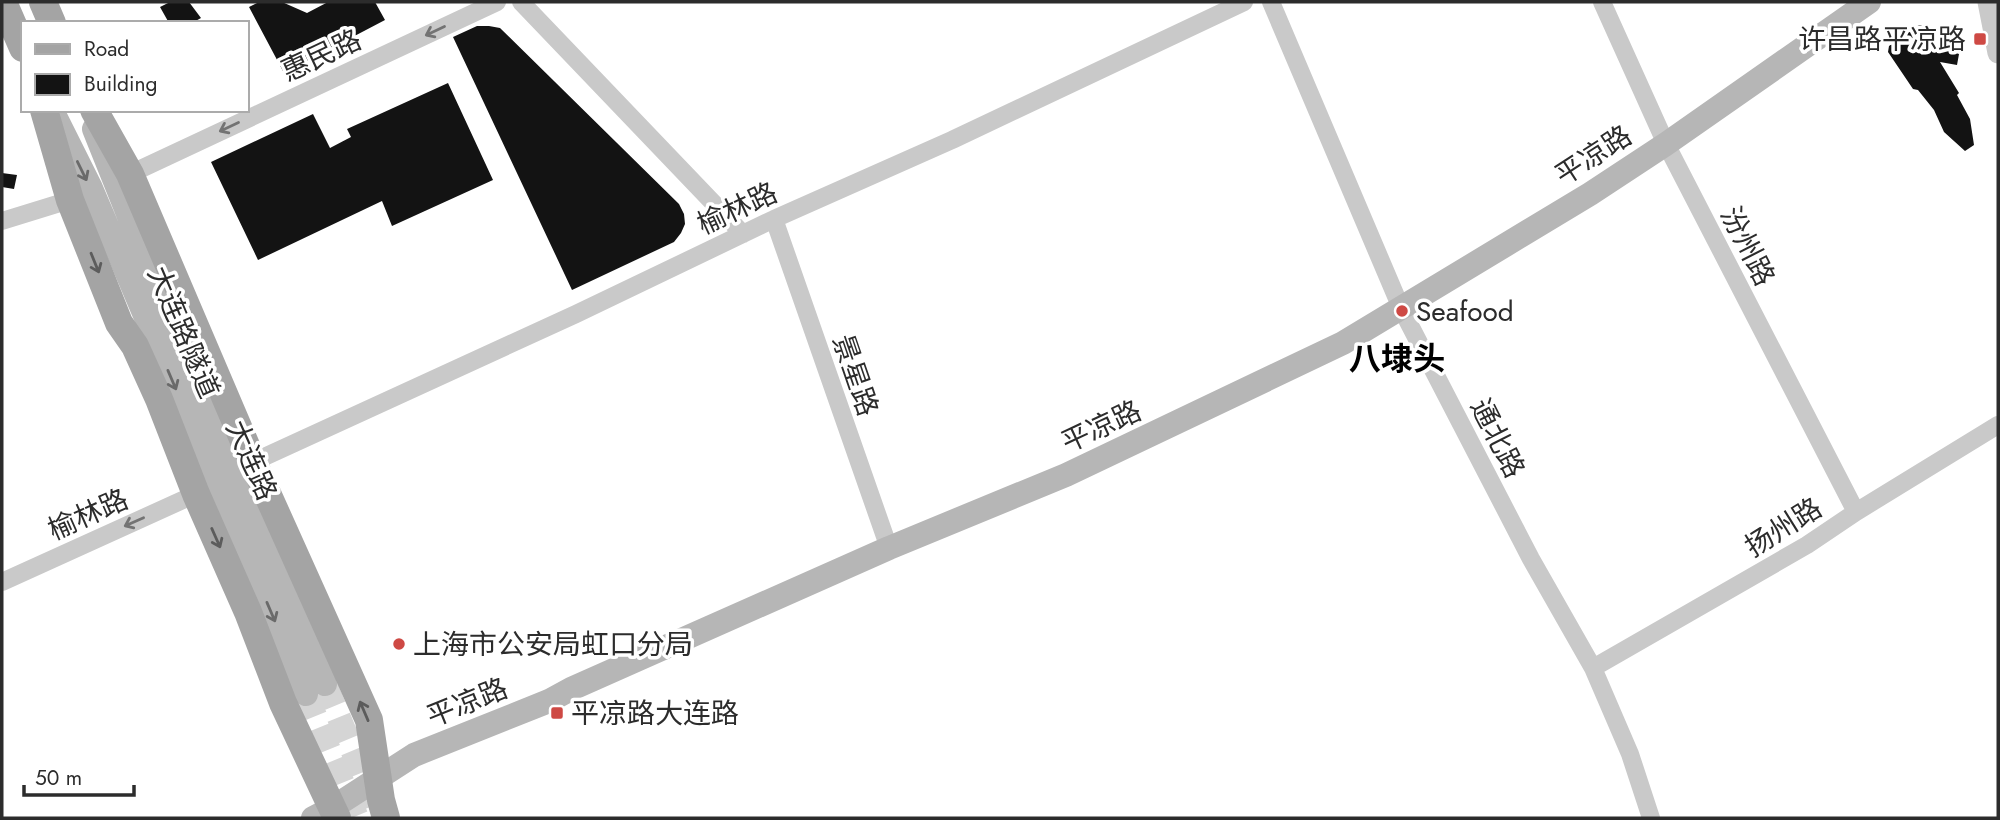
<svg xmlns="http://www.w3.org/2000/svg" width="2000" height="820" font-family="Jost,'Noto Sans SC',sans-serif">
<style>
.building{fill:#131313}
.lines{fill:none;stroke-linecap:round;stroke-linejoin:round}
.secondary-tunnel{stroke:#d5d5d5;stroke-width:24;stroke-dasharray:24 12;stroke-linecap:butt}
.minor{stroke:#c9c9c9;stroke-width:18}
.tertiary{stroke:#c9c9c9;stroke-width:21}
.secondary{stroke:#b6b6b6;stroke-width:24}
.primary{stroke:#a4a4a4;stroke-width:28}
.oneway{stroke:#737373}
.oneway2{stroke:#6a6a6a}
.oneway3{stroke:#5c5c5c}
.poi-dot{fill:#ce4944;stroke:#fff;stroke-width:2.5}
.labels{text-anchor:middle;stroke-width:7;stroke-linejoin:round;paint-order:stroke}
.poi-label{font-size:28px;fill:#2c2c2c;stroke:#fff;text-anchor:start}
.street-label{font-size:28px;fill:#2c2c2c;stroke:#fff}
.quarter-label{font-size:32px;font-weight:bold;fill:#000;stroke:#fff}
</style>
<rect width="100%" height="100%" fill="#fff"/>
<path class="building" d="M 170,2 L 189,2 L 201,18 L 192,23 L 169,23 L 160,7 Z
M 259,2 L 282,2 L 307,13 L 328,2 L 375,2 L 385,20 L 284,73 L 249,7 Z
M 1919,25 L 1947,28 L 1953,38 L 1949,41 L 1959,54 L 1957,65 L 1940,62 L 1959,93 L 1957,95 L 1970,119 L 1974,145 L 1965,151 L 1944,132 L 1934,110 L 1918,90 L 1913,89 L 1888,52 L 1889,46 Z
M 477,26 L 489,26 L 500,28 L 679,204 L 684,214 L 685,224 L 681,233 L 674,242 L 572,290 L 453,37 Z
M 448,83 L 493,180 L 392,226 L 382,201 L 258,260 L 211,162 L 313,114 L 330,148 L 351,137 L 347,129 Z
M 2,173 L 17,175 L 14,189 L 2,187 Z"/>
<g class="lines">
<path class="secondary-tunnel" d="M 325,684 L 375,805
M 306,694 L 357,818"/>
<path class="minor" d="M 521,2 L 743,234
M 1271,2 L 1401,308 L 1531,559 L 1593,668 L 1630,754 L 1651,818
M 1602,2 L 1666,144 L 1856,512
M 130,174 L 497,2
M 774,219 L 889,548
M 2,221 L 70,200
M 253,462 L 576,314 L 774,219 L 952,140 L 1244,2
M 2,582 L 196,494
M 1593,668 L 1807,545 L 1856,512 L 1998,425"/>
<path class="tertiary" d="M 1988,2 L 1998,53"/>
<path class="secondary" d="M 54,114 L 90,186 L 306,694
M 94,129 L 173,326 L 325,684
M 313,818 L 332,808 L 414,755 L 549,701 L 571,689 L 889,548 L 1066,475 L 1343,343 L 1590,194 L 1666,144 L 1869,2"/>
<path class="primary" d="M 3,2 L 23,48
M 43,2 L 52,23
M 44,110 L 70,200 L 119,323 L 135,346 L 159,399 L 196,494 L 248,612 L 283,703 L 337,818
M 94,110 L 130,174 L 253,462 L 369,720 L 381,800 L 386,818"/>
</g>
<defs><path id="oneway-shaft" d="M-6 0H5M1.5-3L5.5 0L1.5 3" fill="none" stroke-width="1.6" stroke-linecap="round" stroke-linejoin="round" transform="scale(1.75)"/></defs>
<g class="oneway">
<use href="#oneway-shaft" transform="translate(435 31) rotate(155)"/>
<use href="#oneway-shaft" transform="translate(229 127) rotate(155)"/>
<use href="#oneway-shaft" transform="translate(134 522) rotate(156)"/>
</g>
<g class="oneway2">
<use href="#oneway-shaft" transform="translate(82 171) rotate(64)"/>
<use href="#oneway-shaft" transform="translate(172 380) rotate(67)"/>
<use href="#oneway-shaft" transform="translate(271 612) rotate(67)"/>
</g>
<g class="oneway3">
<use href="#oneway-shaft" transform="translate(95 263) rotate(68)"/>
<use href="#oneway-shaft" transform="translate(216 538) rotate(66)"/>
<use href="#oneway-shaft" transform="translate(364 711) rotate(-113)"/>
</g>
<g class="poi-dot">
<rect x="1973" y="32" width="14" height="14" rx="3.5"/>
<circle cx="1402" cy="311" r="7"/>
<circle cx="399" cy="644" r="7"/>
<rect x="550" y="706" width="14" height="14" rx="3.5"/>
</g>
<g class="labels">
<g class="poi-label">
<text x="1966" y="49" text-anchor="end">许昌路平凉路</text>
<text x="1416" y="321">Seafood</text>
<text x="413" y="654">上海市公安局虹口分局</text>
<text x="571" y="723">平凉路大连路</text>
</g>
<g class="street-label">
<text transform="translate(321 55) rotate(-25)" y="10">惠民路</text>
<text transform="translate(1593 155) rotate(-33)" y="10">平凉路</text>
<text transform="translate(737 208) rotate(-25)" y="10">榆林路</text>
<text transform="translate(1748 246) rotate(63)" y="10">汾州路</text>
<text transform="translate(184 332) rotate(67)" y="10">大连路隧道</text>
<text transform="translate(856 375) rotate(71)" y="10">景星路</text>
<text transform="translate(1101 426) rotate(-25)" y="10">平凉路</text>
<text transform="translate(1498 438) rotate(63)" y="10">通北路</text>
<text transform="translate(252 460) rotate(66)" y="10">大连路</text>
<text transform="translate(88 514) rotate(-24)" y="10">榆林路</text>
<text transform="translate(1783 527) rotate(-32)" y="10">扬州路</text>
<text transform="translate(467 702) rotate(-22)" y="10">平凉路</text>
</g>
<g class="quarter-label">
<text x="1397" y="370">八埭头</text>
</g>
</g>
<rect width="2000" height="820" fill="none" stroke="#2c2c2c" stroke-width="7"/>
<rect x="21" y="21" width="228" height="91" fill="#ffffff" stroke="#ababab" stroke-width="2"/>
<rect x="35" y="44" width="35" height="10" fill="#a4a4a4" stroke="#ababab" stroke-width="2"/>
<text x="84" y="56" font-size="21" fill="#2c2c2c">Road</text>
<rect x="35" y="74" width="35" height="21" fill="#131313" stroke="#ababab" stroke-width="2"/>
<text x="84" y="91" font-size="21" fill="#2c2c2c">Building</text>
<path d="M24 785v10h110v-10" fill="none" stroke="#2c2c2c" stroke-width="3.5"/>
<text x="35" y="785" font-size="21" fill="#2c2c2c" stroke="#ffffff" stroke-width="5" paint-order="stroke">50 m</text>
</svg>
